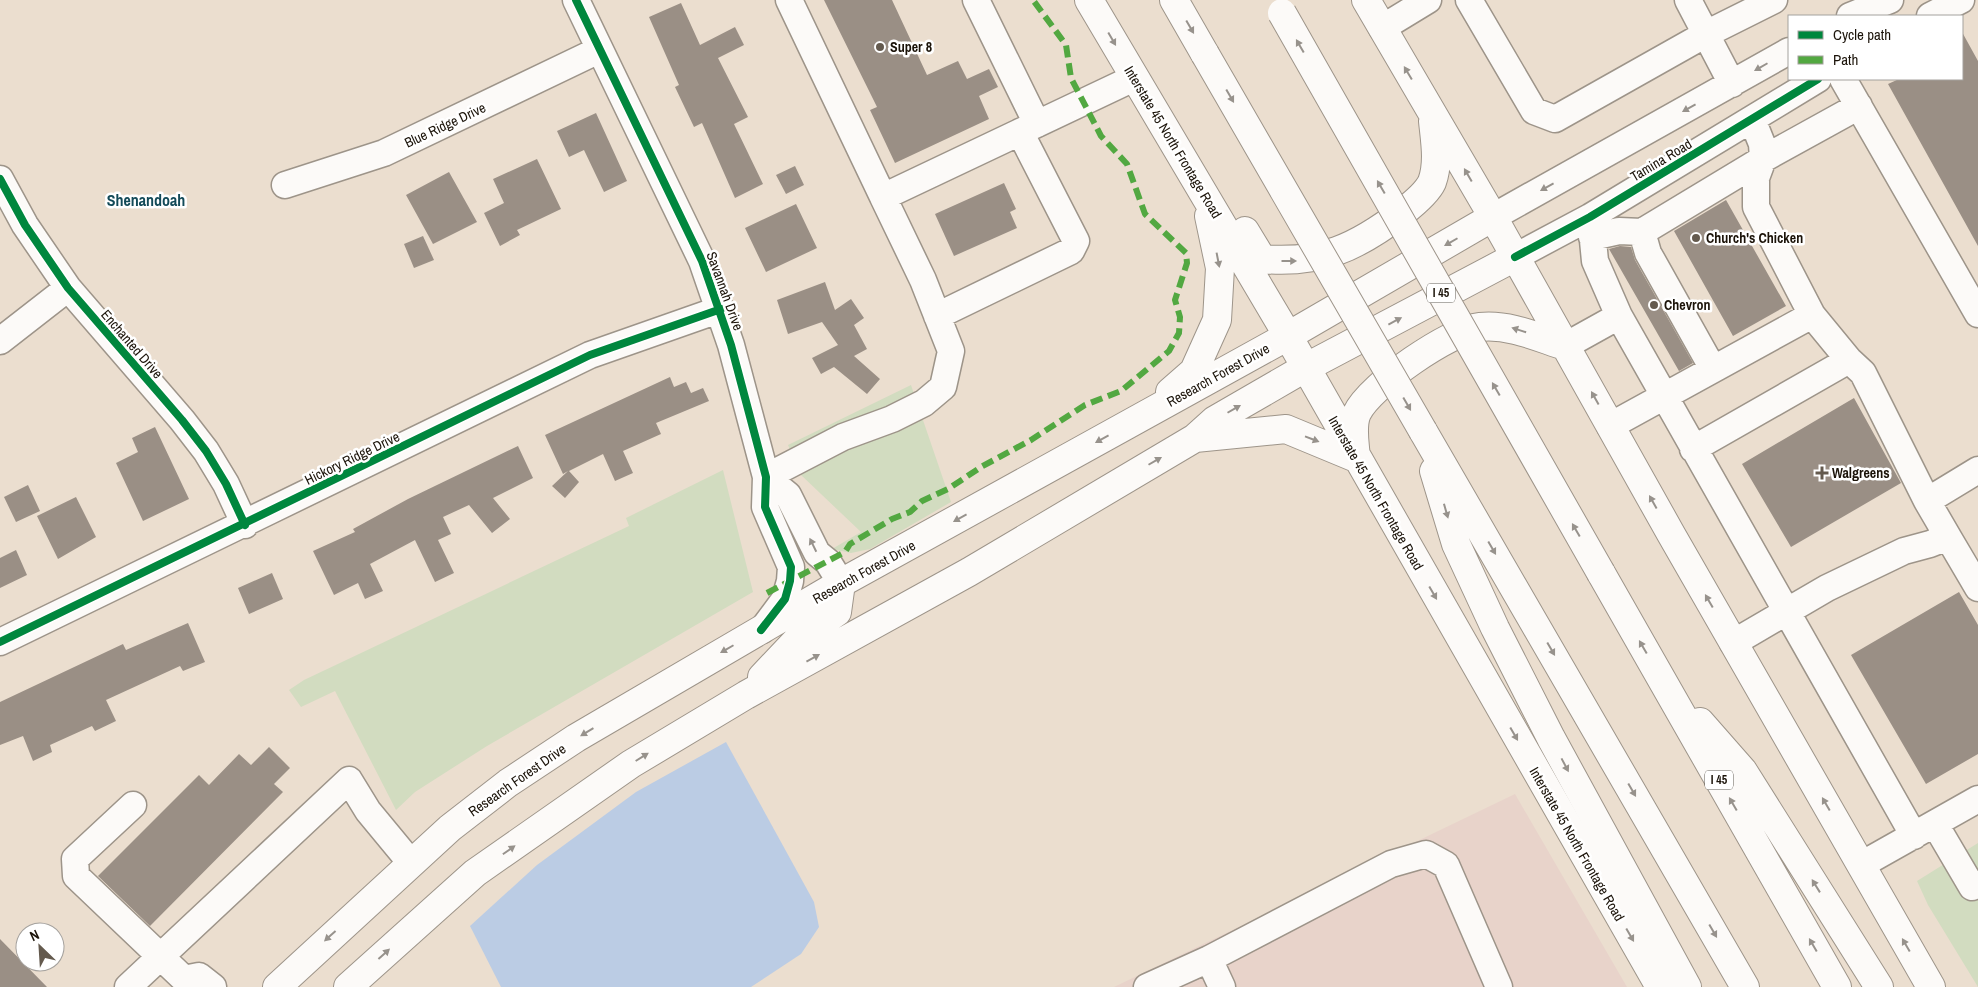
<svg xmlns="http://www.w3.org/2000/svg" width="1978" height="987" font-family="'Archivo Narrow',sans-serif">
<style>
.medical{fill:#e8d3ca}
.green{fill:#d2dcc0}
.water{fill:#bbcce4}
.building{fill:#9a8f85}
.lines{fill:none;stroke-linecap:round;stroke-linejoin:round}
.minor-casing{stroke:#9d9489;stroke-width:29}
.major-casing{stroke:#9d9489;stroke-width:30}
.highway-casing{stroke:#9d9489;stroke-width:30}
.minor{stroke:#fcfaf8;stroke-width:26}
.major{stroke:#fcfaf8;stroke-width:28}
.highway{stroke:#fcfaf8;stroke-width:28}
.highway-bridge-casing{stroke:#9d9489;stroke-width:30;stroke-linecap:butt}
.highway-bridge{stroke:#fcfaf8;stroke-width:28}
.quiet{stroke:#52a841;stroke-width:6;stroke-dasharray:12 6;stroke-linecap:butt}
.cycleway-casing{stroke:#fff;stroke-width:11}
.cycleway{stroke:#00873e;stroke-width:8}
.oneway{fill:#97928c}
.poi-dot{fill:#645a4e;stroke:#fff;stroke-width:2}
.labels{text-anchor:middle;stroke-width:5;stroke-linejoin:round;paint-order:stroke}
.shield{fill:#fff;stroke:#5f5a53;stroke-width:1}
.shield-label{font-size:12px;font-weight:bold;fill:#1b1309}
.poi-label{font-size:14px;font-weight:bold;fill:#1b1309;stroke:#fff;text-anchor:start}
.street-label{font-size:14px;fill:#1b1309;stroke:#fff}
.quarter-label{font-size:16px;font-weight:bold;fill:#134a58;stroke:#fff}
</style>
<rect width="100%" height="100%" fill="#ebdecf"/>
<path class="medical" d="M 1515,794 L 1627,987 L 1114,987 Z"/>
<path class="green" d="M 911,385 L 951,502 L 870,549 L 851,553 L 832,549 L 861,532 L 801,475 L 788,445 Z
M 723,470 L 753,592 L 487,746 L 415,792 L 396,810 L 335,691 L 301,707 L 289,690 L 304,680 L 629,526 L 626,518 Z
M 1978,843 L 1978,987 L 1928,905 L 1917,881 Z"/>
<path class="water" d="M 726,742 L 814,902 L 819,927 L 801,954 L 751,987 L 501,987 L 470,926 L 537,865 L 636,792 Z"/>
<path class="building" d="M 824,0 L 892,0 L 927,75 L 958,61 L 967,79 L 989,69 L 998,87 L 979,96 L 989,119 L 895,163 L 870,110 L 877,107 Z
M 681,3 L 700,45 L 735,27 L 744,45 L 718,58 L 748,117 L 734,124 L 763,184 L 735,198 L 702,123 L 694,127 L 675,87 L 679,85 L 649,17 Z
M 1962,32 L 1978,61 L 1978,246 L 1888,84 L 1899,79 L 1962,79 Z
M 596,113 L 627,181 L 604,192 L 584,150 L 569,157 L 557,131 Z
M 537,159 L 561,209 L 517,230 L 520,235 L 500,246 L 484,213 L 504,203 L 493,179 Z
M 795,166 L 804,185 L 786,194 L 776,175 Z
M 449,172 L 477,222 L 433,244 L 406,195 Z
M 1004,183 L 1016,209 L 1010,212 L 1017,228 L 954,256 L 935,214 Z
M 1726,200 L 1786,306 L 1733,336 L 1674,231 Z
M 796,204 L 817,248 L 766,272 L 745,228 Z
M 423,236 L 434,260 L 414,268 L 404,244 Z
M 1620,246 L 1631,247 L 1635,260 L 1693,363 L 1679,371 L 1609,249 Z
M 825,282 L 835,310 L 851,299 L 864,318 L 854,325 L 867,349 L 854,356 L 880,379 L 867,394 L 834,367 L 821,374 L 812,358 L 838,345 L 822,322 L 788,334 L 777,300 Z
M 670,377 L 674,387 L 686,382 L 691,393 L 703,388 L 709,401 L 656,423 L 661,434 L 623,451 L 633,473 L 615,481 L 603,454 L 569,471 L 579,482 L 565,498 L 552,486 L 568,471 L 563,474 L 545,435 Z
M 1854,398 L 1901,483 L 1791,547 L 1742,464 Z
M 155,427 L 189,499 L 143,521 L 116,463 L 138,452 L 132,438 Z
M 518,446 L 533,478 L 493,498 L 510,519 L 492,533 L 469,505 L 443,517 L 451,534 L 438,540 L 454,573 L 435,582 L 415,540 L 370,564 L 383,591 L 365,599 L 358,583 L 334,595 L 313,551 L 355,532 L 353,529 L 408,499 Z
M 28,485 L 40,511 L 16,522 L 4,497 Z
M 76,497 L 96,537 L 58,559 L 37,516 Z
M 16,550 L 27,575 L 0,588 L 0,558 Z
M 272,573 L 283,599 L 249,614 L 238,588 Z
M 1959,592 L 1978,625 L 1978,754 L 1926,784 L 1851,655 Z
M 188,623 L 205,662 L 183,671 L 180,666 L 106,700 L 116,721 L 95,731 L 92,726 L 50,745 L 52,752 L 33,761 L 23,736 L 0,745 L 0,702 L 123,644 L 126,650 Z
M 269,747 L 290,768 L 274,784 L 283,792 L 150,926 L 98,876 L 199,775 L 209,785 L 239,754 L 251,765 Z
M 0,939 L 47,987 L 0,987 Z"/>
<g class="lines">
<defs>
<path id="minor" d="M 576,0 L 702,261 L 731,345 L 766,477 L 765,507 L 791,567 L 790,581 L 785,599 L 762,630
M 789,0 L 883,197 L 1134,78
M 976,0 L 1037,124
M 1469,0 L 1534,111 L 1555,119 L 1706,34 L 1774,0
M 1688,0 L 1732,84
M 1850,16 L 1890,0
M 1930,16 L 1961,0
M 1382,28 L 1428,0
M 1843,79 L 1978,314
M 0,179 L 25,225 L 68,288 L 182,420 L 206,451 L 226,484 L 245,525
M 285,185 L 384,153 L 599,50
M 1493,217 L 1789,51
M 1642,232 L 1648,253 L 1713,369
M 1592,237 L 1619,231 L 1642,232 L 1763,159 L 1859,106
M 1515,257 L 1590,217 L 1818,79
M 1812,315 L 1849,360 L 1863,373 L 1927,501
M 937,316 L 1071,251 L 1076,241 L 1020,132
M 1619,316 L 1914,836
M 0,341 L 68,288
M 1565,346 L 1619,316 L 1595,261 L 1591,220
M 1610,426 L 1812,315 L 1756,207 L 1756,178 L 1763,159 L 1762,144 L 1752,119
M 1693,449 L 1849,360
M 766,477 L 843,437 L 892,419 L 924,403 L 943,387 L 951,351 L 923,280 L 883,197
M 766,477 L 788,495 L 817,553 L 828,562 L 841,583
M 1948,537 L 1978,588
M 0,642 L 590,355 L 721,309
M 1733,643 L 1827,588 L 1904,551 L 1930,544 L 1948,537 L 1927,501 L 1978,470
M 133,805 L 75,859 L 76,876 L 184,979
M 1935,824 L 1972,887 L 1978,884
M 1861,865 L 1978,799
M 1209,959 L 1222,987
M 184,979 L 199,976 L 213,987
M 128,987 L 349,780 L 368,811 L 411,863
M 1147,987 L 1209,959 L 1391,864 L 1426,854 L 1446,865 L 1499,987"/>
<path id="major" d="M 1089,0 L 1288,336 L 1660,987
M 1366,0 L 1493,217 L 1671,534 L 1931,987
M 1245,231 L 1262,259 C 1321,264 1356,248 1403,212 C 1412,205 1427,193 1432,182 C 1439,163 1435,141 1433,121
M 1170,392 L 1194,371 L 1217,320 L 1220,268 L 1209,216
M 1195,438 L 1286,429 L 1356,458 C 1355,444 1351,426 1357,413 C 1370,385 1451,330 1480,327 C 1510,324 1537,337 1565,346
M 762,677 L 797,640 L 837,612 L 841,583
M 277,987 L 450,828 L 508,783 L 576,738 L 841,583 L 1288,336 L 1493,217
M 348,987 L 475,873 L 631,764 L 746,695 L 969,572 L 1195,438 L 1215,420 L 1305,368 L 1515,257"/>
<path id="highway" d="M 1174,0 L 1205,54
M 1423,431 L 1745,987
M 1434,471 L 1456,544 L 1495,628 L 1551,738 L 1687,987
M 1601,573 L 1837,987
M 1700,722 L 1743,771 L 1879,987"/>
</defs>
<use href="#minor" class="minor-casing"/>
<use href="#major" class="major-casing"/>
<use href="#highway" class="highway-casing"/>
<use href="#minor" class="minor"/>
<use href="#major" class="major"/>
<use href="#highway" class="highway"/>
<defs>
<path id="highway-bridge" d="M 1282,13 L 1601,573
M 1205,54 L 1423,431"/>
</defs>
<use href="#highway-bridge" class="highway-bridge-casing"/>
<use href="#highway-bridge" class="highway-bridge"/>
<path class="quiet" d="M 767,593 L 845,552 L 850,544 L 892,519 L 910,512 L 922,501 L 948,489 L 981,467 L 1031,440 L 1085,405 L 1121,391 L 1169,351 L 1179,333 L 1180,317 L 1175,300 L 1187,263 L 1186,253 L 1145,214 L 1127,164 L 1101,136 L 1071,78 L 1066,45 L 1033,0"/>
<defs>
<path id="cycleway" d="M 576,0 L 702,261 L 731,345 L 766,477 L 765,507 L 791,567 L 790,581 L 785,599 L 761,630
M 0,179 L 25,225 L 68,288 L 182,420 L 206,451 L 226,484 L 245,525
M 1515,257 L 1590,217 L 1818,79
M 0,642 L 590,355 L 721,309"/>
</defs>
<use href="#cycleway" class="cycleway-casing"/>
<use href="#cycleway" class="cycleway"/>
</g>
<defs><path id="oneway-solid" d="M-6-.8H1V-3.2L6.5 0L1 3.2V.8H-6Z" transform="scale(1.25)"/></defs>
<g class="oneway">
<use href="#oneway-solid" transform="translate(1190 27) rotate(60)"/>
<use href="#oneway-solid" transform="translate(1112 39) rotate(60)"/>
<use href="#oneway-solid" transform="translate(1300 46) rotate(-120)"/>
<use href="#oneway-solid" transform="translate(1761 67) rotate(150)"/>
<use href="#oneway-solid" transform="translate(1408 73) rotate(-121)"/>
<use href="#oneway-solid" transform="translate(1230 96) rotate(60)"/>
<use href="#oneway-solid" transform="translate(1689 108) rotate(151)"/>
<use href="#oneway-solid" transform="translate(1468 175) rotate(-120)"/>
<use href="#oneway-solid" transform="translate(1381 187) rotate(-120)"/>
<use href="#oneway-solid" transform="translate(1547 187) rotate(151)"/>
<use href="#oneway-solid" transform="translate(1451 242) rotate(150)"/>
<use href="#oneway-solid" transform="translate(1218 260) rotate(79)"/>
<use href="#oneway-solid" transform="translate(1289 261)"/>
<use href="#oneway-solid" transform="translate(1395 321) rotate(-28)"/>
<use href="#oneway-solid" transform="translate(1519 330) rotate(-162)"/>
<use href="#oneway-solid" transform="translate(1496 389) rotate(-120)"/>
<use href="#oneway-solid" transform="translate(1595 398) rotate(-119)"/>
<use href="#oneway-solid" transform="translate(1407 404) rotate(60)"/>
<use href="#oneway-solid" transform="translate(1234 409) rotate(-30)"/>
<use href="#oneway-solid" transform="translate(1102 439) rotate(151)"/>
<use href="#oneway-solid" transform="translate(1312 439) rotate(21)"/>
<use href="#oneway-solid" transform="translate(1155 461) rotate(-30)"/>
<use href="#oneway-solid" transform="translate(1653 502) rotate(-119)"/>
<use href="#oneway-solid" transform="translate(1446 511) rotate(74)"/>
<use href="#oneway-solid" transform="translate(960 518) rotate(151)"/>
<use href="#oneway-solid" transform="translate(1576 530) rotate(-120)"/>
<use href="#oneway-solid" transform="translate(813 545) rotate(-116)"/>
<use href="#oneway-solid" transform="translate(1492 548) rotate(60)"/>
<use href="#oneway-solid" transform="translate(1433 593) rotate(60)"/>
<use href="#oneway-solid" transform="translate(1709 601) rotate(-120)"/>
<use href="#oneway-solid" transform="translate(1643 647) rotate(-120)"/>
<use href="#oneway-solid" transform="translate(727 649) rotate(150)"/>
<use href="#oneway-solid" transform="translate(1551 649) rotate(60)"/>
<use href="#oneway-solid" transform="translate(813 658) rotate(-29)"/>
<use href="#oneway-solid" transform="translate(587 732) rotate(149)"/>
<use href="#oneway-solid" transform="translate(1514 734) rotate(60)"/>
<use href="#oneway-solid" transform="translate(642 757) rotate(-32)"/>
<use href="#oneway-solid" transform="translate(1565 765) rotate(62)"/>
<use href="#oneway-solid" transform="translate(1632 790) rotate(60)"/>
<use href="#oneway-solid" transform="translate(1733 804) rotate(-120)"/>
<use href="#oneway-solid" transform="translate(1826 804) rotate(-120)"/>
<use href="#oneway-solid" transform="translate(509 850) rotate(-35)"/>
<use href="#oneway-solid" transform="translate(1816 886) rotate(-122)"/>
<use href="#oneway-solid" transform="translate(1713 931) rotate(60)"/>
<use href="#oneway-solid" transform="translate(1630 935) rotate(60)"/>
<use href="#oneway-solid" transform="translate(330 936) rotate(138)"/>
<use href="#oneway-solid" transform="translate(1813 945) rotate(-120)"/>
<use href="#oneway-solid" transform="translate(1906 945) rotate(-120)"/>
<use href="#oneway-solid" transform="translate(384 954) rotate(-42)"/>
</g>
<g class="poi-dot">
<circle cx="880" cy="47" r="5"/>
<circle cx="1696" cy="238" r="5"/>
<circle cx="1654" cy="305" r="5"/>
<path d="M1819.5 465.5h5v5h5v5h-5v5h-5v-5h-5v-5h5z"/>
</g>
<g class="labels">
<g class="shield">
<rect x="1427" y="283.5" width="28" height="19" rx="4"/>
<rect x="1705" y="770.5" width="28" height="19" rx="4"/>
</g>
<g class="shield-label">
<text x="1441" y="297">I 45</text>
<text x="1719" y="784">I 45</text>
</g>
<g class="poi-label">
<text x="890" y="52">Super 8</text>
<text x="1706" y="243">Church's Chicken</text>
<text x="1664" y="310">Chevron</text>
<text x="1832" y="478">Walgreens</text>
</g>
<g class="street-label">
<text transform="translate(445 125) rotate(-25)" y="5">Blue Ridge Drive</text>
<text transform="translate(1173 142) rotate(59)" y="5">Interstate 45 North Frontage Road</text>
<text transform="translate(1661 160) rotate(-31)" y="5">Tamina Road</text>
<text transform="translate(725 291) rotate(70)" y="5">Savannah Drive</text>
<text transform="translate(132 344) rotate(49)" y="5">Enchanted Drive</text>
<text transform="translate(1218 375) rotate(-29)" y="5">Research Forest Drive</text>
<text transform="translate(352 458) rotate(-26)" y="5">Hickory Ridge Drive</text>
<text transform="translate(1376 493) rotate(60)" y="5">Interstate 45 North Frontage Road</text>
<text transform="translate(864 572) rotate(-29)" y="5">Research Forest Drive</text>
<text transform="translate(517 780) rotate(-35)" y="5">Research Forest Drive</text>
<text transform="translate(1577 844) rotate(60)" y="5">Interstate 45 North Frontage Road</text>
</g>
<g class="quarter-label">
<text x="146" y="206">Shenandoah</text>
</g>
</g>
<rect x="1788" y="15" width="175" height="65" fill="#ffffff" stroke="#a4a19d"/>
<rect x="1798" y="31" width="25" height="8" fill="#00873e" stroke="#a4a19d"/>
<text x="1833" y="40" font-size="15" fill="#1b1309">Cycle path</text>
<rect x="1798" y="56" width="25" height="8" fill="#52a841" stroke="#a4a19d"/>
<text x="1833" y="65" font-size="15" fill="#1b1309">Path</text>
<g transform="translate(40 947) rotate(335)"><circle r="24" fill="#ffffff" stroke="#a4a19d"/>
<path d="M0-4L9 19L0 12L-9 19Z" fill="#645a4e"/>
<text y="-8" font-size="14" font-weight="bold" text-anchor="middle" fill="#1b1309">N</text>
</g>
</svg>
